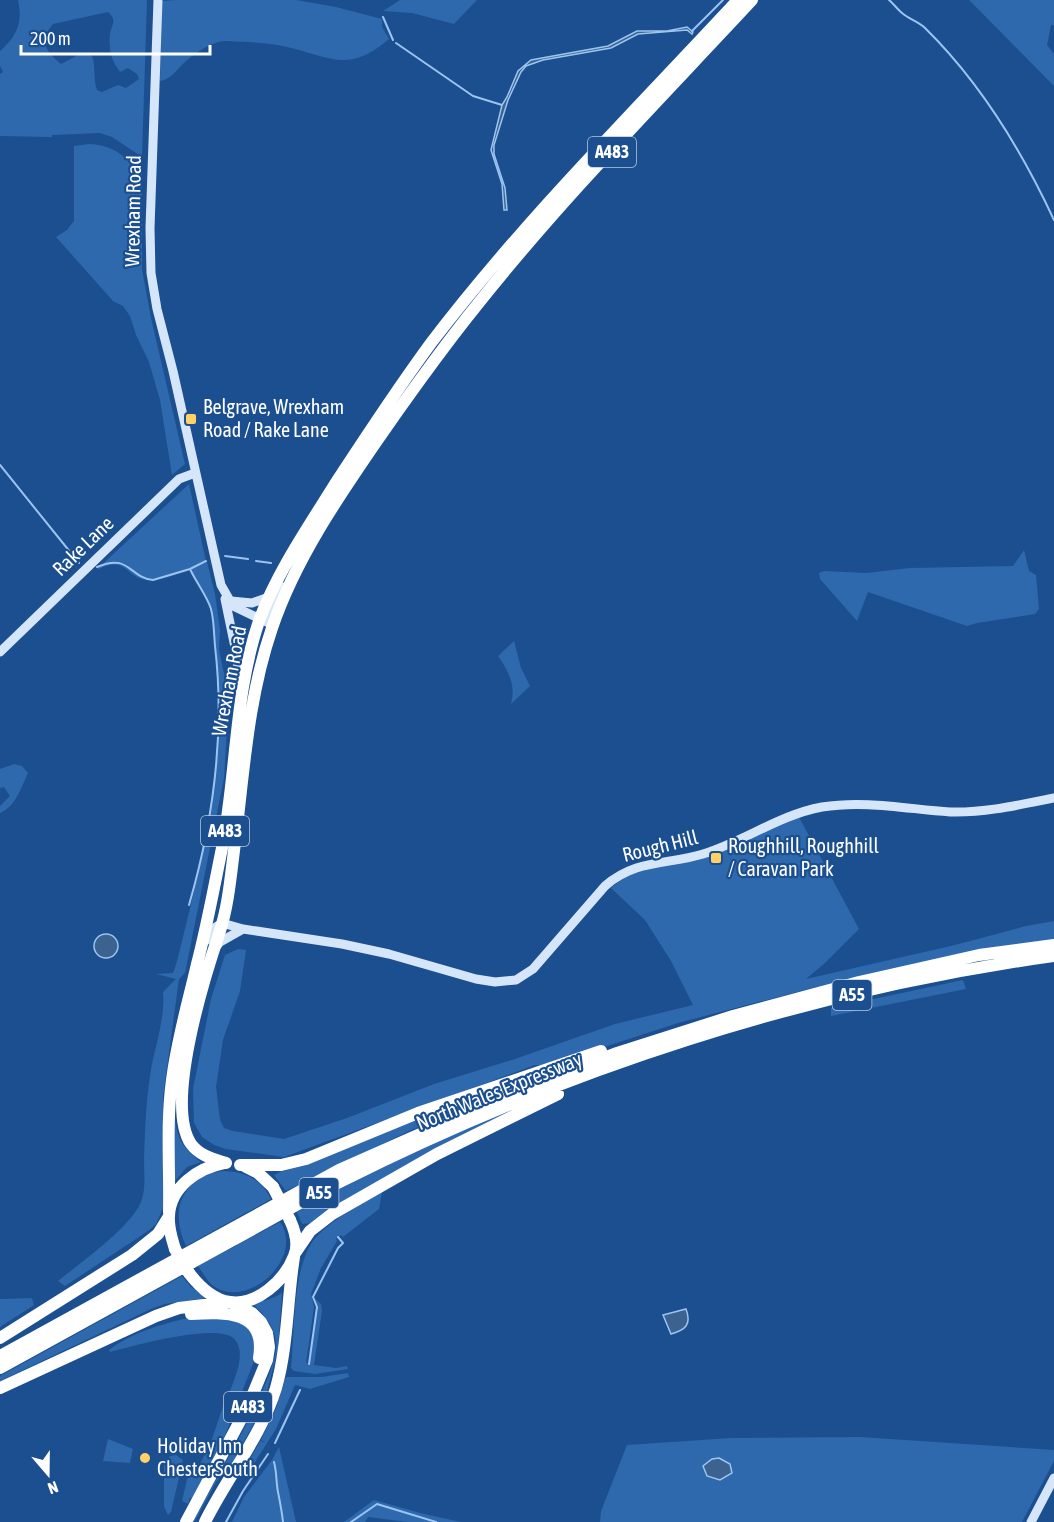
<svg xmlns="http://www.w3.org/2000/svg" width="1054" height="1522" font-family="'Asap Condensed',sans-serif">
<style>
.green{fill:#2e69ad;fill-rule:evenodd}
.water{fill:#3c6290;stroke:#9cc4f0;stroke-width:1.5}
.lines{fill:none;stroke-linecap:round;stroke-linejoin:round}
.stream{stroke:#9cc4f0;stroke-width:2}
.secondary{stroke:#d6e6fa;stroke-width:9}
.highway{stroke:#fff;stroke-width:12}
.highway-bridge{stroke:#fff;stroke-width:12}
.poi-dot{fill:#ffd166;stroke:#1b4f8f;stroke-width:2}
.labels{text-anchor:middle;stroke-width:4.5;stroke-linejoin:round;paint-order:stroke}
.shield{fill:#1b4f8f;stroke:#bbcadd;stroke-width:1.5}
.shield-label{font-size:18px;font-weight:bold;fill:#fff}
.street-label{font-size:20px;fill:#fff;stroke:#1b4f8f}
.poi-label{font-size:20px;fill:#fff;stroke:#1b4f8f;text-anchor:start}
</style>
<rect width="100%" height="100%" fill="#1b4f8f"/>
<path class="green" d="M 18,0 L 147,0 L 142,157 L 112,137 L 100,133 L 52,135 L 52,137 L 0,136 L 0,74 L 3,72 L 0,66 L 0,51 C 17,36 23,23 18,0 ZM 108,12 C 118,21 111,25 110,34 C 109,39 110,45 110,49 C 111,58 115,65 120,72 L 128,68 L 137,74 L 139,79 L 126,88 L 118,85 L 102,92 L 97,90 C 93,79 96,67 92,56 L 82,53 L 61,64 L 51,55 L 46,47 L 47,32 L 53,24 Z
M 177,0 L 296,0 L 336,7 L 382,19 L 382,27 L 389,39 C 347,75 329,56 283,46 C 263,42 241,42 225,41 C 212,41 194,54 185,62 C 176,70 172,79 160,81 L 162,1 Z
M 400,0 L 477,0 L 454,24 L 412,13 L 383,11 Z
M 969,0 L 1054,0 L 1054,25 L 1051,25 L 1047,45 L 1054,54 L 1054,86 Z
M 89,144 C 112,144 128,158 142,174 L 142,269 L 151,318 L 185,464 L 172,475 L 160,400 L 149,362 L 136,335 L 130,316 L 123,306 L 113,301 L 56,237 L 67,230 L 74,221 L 74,146 Z
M 189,484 L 206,561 C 190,569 170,579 152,580 C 132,580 133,571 119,565 C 111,563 103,567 96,570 Z
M 1024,550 L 1029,571 L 1036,575 L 1039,609 L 1035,614 L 977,623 L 967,626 L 868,592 L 857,621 L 820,579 L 819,573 L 824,571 L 866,573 L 910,568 L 1013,566 Z
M 207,562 L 215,594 L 220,630 L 219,650 L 229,697 L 224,778 L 185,973 L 179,979 L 163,1097 L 163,1208 L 156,1224 L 148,1231 L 65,1286 L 58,1281 C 80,1263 131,1227 141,1202 C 146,1190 144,1173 144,1160 C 145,1128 146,1096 152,1064 C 157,1040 165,1017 163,992 L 176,979 L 156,974 L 173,973 L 176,965 C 202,863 227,756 216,651 C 214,638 215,623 211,610 C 207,597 197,582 190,570 Z
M 514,641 L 521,668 L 530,686 L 511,704 C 516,685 509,672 498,656 Z
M 14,764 L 22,766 L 28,773 C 21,788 16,806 0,813 L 0,806 L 10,796 L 4,787 L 0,788 L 0,769 Z
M 799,817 L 859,929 L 825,963 L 806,979 L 955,945 L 1026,926 L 1054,921 L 1054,940 L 847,979 L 678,1023 L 549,1065 L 535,1065 L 284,1157 L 226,1149 L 214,1145 L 202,1137 L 194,1123 L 193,1089 L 211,999 L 225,955 L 238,949 L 246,950 L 240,991 L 223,1040 L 216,1087 L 220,1120 L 224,1128 L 233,1131 L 284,1139 L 347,1118 L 434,1084 L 512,1060 L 615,1024 L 693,1005 L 671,961 L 645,920 L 611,888 L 627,875 L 761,831 Z
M 963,980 L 966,989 L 831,1016 L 831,1008 Z
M 538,1075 L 409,1131 L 286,1191 L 274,1175 L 290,1167 L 447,1106 Z
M 526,1104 L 311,1223 L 302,1224 L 297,1212 C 371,1172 447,1134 526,1104 Z
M 174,1105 C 176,1133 177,1144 201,1162 L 187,1167 L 174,1182 Z
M 222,1171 C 244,1171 261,1179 271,1199 L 186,1246 C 169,1211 182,1177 222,1171 Z
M 382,1192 L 379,1209 L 343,1237 L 341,1235 L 336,1239 L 337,1241 L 321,1268 L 311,1294 L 314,1307 L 306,1363 L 309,1363 L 317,1307 L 313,1297 L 321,1304 L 322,1311 L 314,1365 L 336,1368 L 347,1366 L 348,1369 L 315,1374 L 294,1371 L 291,1368 C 295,1332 292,1264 316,1237 C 334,1218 360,1205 382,1192 Z
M 280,1222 C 305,1257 248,1312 212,1285 C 207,1280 202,1272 198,1266 Z
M 182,1276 L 191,1287 L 206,1298 L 165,1304 L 153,1308 L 0,1381 L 0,1376 Z
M 282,1293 L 278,1349 L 266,1395 L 252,1427 L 229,1468 L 216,1482 L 195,1521 L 193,1521 C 211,1487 279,1376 276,1344 C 275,1327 265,1316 254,1305 C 264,1300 273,1299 282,1293 Z
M 32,1298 L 34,1305 L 0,1327 L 0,1299 Z
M 188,1318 L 234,1318 L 250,1328 L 256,1351 L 254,1361 L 224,1438 L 193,1499 L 190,1498 L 188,1504 L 182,1501 L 191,1462 L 200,1464 L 211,1442 L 227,1394 L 229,1394 C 234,1379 246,1356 236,1341 C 223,1320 131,1347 110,1352 L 109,1350 C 131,1333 161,1324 188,1318 Z
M 348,1373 L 349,1377 L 310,1389 L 295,1385 L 276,1429 L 248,1473 L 244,1470 L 260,1441 L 266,1443 L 261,1440 L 276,1408 L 286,1377 L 322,1377 Z
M 860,1437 L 1054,1450 L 1054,1461 L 1022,1522 L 600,1522 L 601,1511 L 627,1445 L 731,1438 Z
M 108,1439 L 133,1449 L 130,1463 L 103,1461 Z
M 279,1447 L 296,1522 L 232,1522 L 244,1497 L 272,1460 Z
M 176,1455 L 183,1460 L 171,1512 L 168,1515 L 164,1507 L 164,1464 L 170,1456 Z
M 374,1500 L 420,1513 L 461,1522 L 407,1522 L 368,1517 L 365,1522 L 344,1522 Z"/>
<path class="water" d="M 687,27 L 693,32 L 692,34 L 687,30 L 638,34 L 611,48 L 543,60 L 526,66 L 521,72 L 508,100 L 494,145 L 494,154 L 505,188 L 507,210 L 504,210 L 502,184 L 491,150 L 502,105 L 507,97 L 518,71 L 531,60 L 608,46 L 637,31 L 667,31 Z
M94 946a12 12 0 1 1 24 0a12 12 0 1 1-24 0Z
M 686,1309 C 692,1325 685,1330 671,1334 L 663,1315 Z
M 719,1458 L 730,1464 L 732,1473 L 720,1480 L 707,1476 L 703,1466 L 712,1459 Z"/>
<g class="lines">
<path class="stream" d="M 889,0 C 894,4 897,9 902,13 C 909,19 919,22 925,28 C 981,83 1021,149 1054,220
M 383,17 L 393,40
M 692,31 L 723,0
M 396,43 L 473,96 L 502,105
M 0,465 L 79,563
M 225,556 L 248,559
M 256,561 L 271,563
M 97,567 C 130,553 128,577 153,580 L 190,569 L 206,561
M 189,905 C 213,822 225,732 215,646 C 214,635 214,620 211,609 C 207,596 196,582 190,569
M 309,1364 L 317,1307 L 313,1297 L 338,1248 L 343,1243 L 338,1237
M 275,1443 L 300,1390
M 274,1462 C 277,1473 276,1482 278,1492 C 280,1502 282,1512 283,1522
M 226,1522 L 243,1491 L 268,1454
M 351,1522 L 377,1504 L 436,1522"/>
<path class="secondary" d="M 158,0 L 150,228 L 151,273 L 157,309 L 173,371 L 221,585 L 233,606 L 273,625
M 225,599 L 236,652 L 240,689
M 231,601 L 252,603 L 269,597
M 266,621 L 284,587
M 0,652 L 179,479 L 195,473
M 207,940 L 211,930 L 222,923 L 243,929 L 342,944 L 389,954 L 476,979 L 495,982 L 516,980 L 533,969 L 605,886 C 636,859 667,865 703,854 C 745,841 779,815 822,807 C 865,800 907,809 950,812 C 985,813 1019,805 1054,798
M 215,948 L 220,942 L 243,929
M 1031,1522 L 1054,1478"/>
<path class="highway" d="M 226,1163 C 213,1159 200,1156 191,1144 C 164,1104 205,975 220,931 C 229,903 231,872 235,843 C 244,770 248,698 272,628 C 296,557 341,493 383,432 C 413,389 444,346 477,305 C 562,198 659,100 752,0
M 240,1165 L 281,1165 L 306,1159 L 418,1113 L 601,1051
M 246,1167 L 258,1173 L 273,1187
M 169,1212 C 170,1168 166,1123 172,1080 C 177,1040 188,1003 197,964 C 207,926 214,887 222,848 C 237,773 234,694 259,621 C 277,572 309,526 337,481 C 367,435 398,388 431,343 C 524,221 634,112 738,0
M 175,1249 C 172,1239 168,1228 169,1216 C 170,1187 198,1168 224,1163
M 295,1253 L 310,1231 L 332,1214 L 437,1154 L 558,1094
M 189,1273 C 199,1286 213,1300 230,1302 C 257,1306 285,1280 294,1256 C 299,1245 295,1231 290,1220
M 191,1314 C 224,1312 267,1310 259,1358
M 0,1338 L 132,1255 L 158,1234 L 168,1218
M 0,1356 L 339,1170 L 515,1092 L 614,1054 L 733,1016 L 859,982 L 979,955 L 1054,945
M 0,1368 C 77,1325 154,1283 231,1241 C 268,1221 304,1200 342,1181 C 564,1069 808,990 1054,956
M 0,1388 L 156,1316 L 179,1308 L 228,1302
M 186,1522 L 248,1406 L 267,1360 L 269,1347 L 267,1333 L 261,1322 L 252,1313 L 233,1303
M 205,1522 C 227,1477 261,1437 276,1388 C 288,1346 287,1300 294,1257"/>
<path class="highway-bridge" d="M 273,1187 L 290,1220
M 175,1249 L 189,1273"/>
</g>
<g class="poi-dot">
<rect x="185" y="413" width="12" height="12" rx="3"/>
<rect x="710" y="852" width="12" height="12" rx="3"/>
<circle cx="145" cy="1458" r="6"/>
</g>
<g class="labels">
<g class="shield">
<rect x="588" y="137" width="48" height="30" rx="4.5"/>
<rect x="201" y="816" width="48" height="30" rx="4.5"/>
<rect x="832.5" y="980" width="39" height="30" rx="4.5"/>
<rect x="299.5" y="1178" width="39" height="30" rx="4.5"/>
<rect x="224" y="1392" width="48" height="30" rx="4.5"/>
</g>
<g class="shield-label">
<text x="612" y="158">A483</text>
<text x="225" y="837">A483</text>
<text x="852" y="1001">A55</text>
<text x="319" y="1199">A55</text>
<text x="248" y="1413">A483</text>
</g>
<g class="street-label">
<text transform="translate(133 211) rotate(-89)" y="7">Wrexham Road</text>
<text transform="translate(83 546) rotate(-44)" y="7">Rake Lane</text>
<text transform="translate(229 681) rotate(-79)" y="7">Wrexham Road</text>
<text transform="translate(660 846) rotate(-14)" y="7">Rough Hill</text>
<text transform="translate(499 1091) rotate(-22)" y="7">North Wales Expressway</text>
</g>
<g class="poi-label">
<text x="203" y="414">Belgrave, Wrexham<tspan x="203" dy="23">Road / Rake Lane</tspan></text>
<text x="728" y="853">Roughhill, Roughhill<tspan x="728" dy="23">/ Caravan Park</tspan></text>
<text x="157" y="1453">Holiday Inn<tspan x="157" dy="23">Chester South</tspan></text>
</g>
</g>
<g transform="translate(48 1474) rotate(160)" stroke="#1b4f8f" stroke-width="4.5" paint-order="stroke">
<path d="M0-4.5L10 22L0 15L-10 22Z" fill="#ffffff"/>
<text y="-9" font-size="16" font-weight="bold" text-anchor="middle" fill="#ffffff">N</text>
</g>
<path d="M21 45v9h189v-9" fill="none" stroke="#ffffff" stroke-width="3"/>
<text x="30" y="45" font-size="18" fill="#ffffff" stroke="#1b4f8f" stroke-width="4.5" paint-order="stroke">200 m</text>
</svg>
